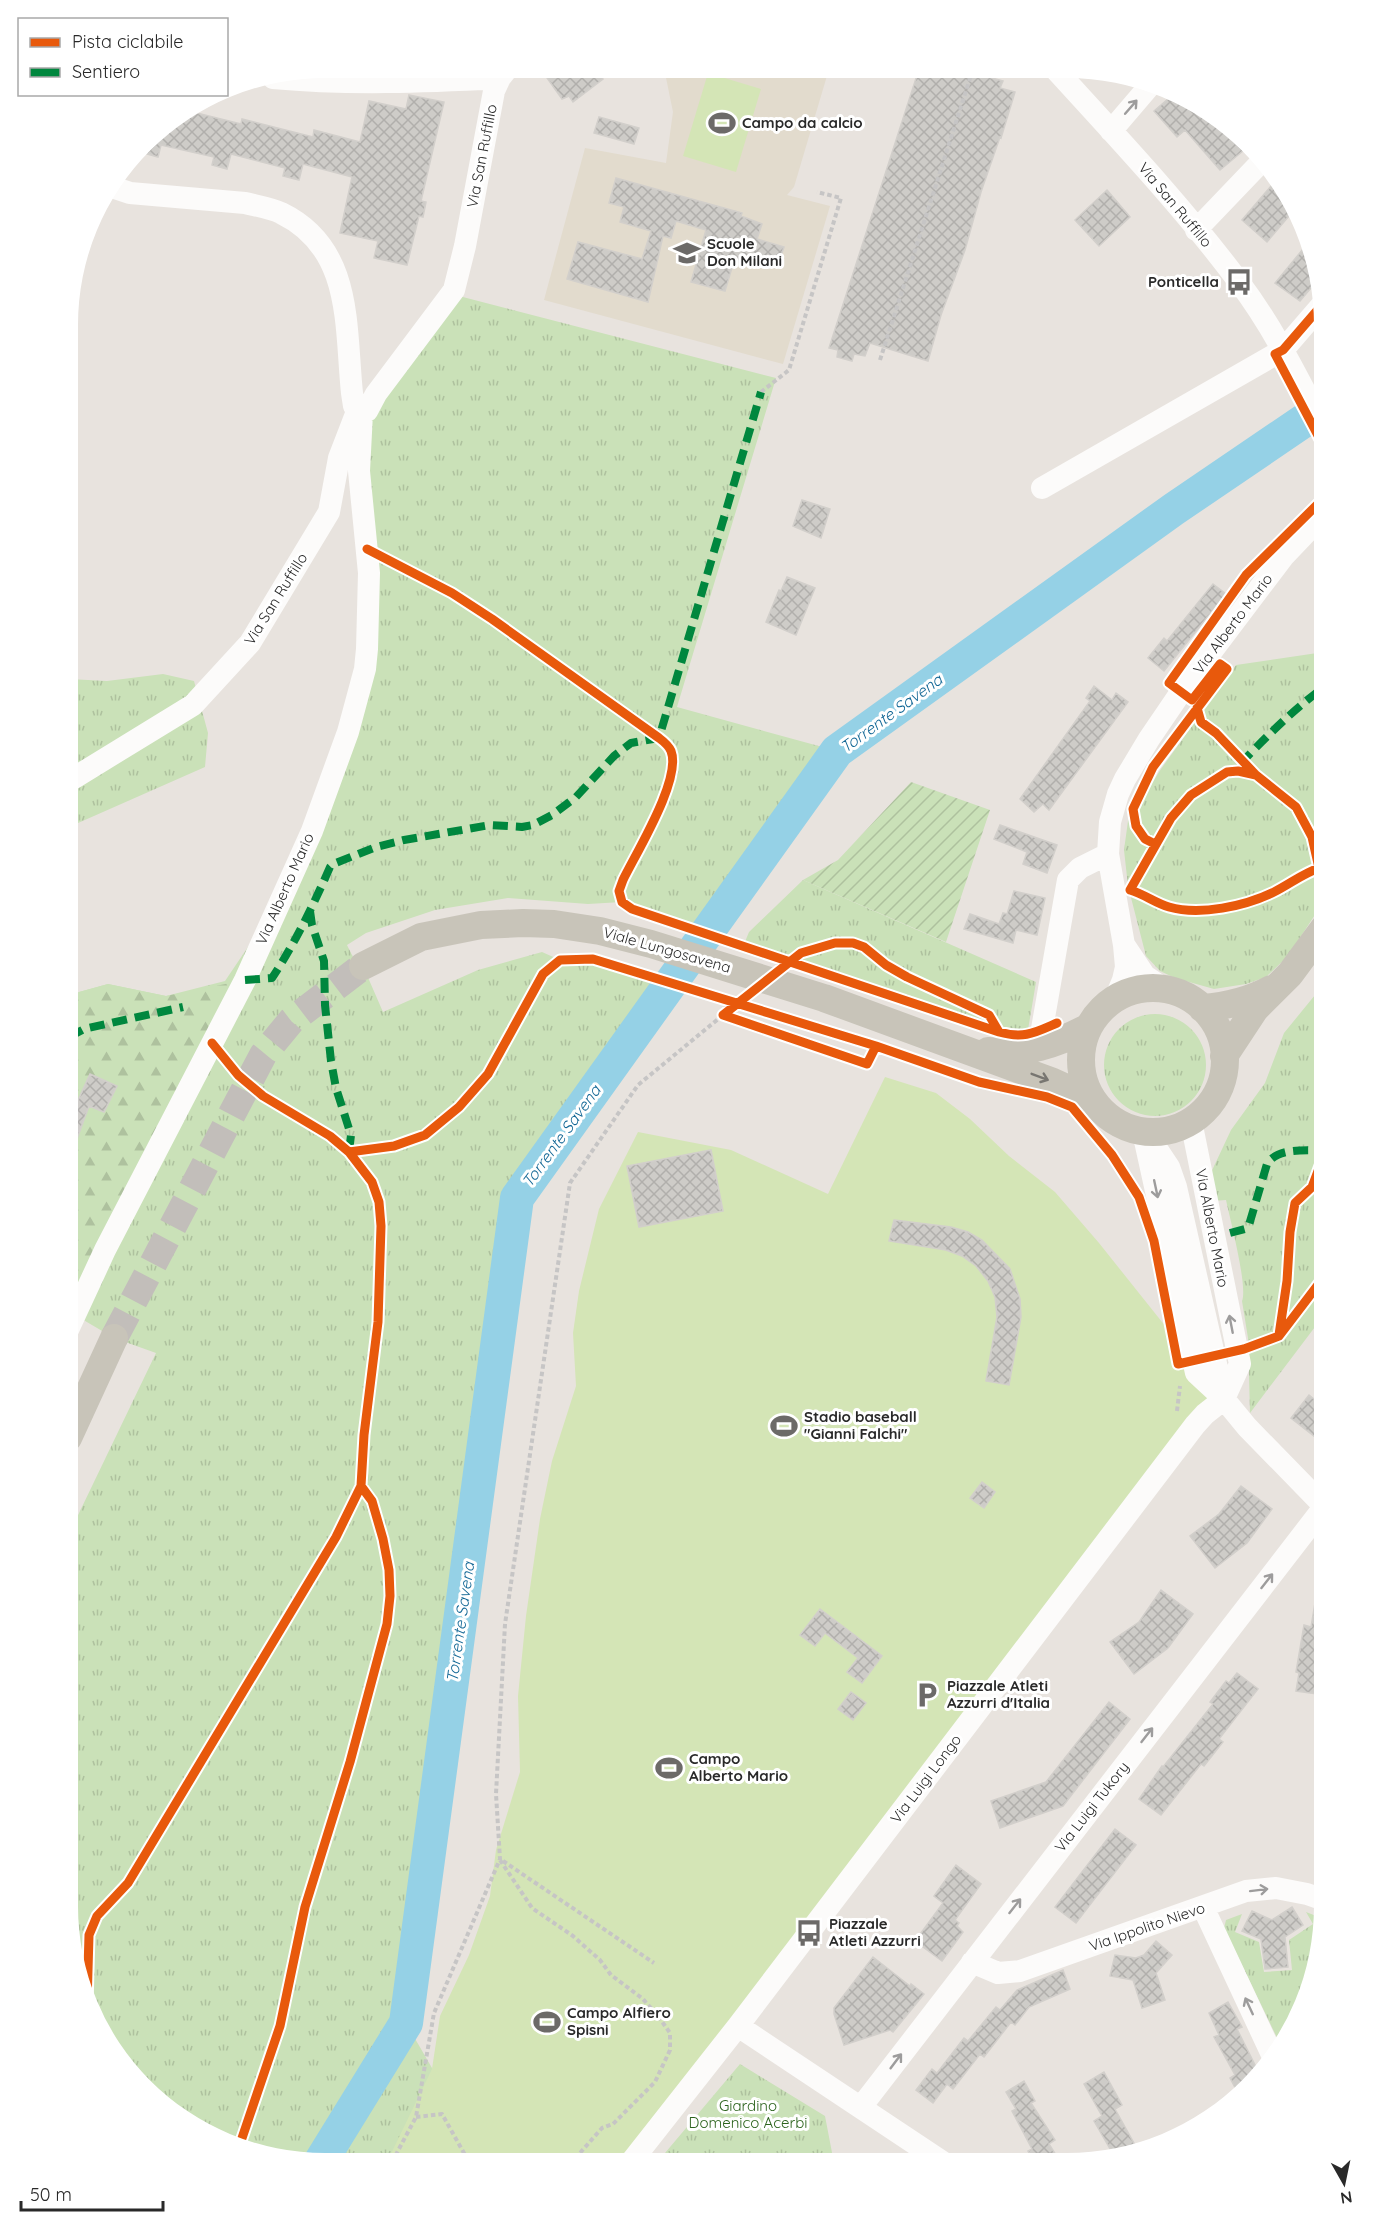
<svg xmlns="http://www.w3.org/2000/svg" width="1392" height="2231" font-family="Quicksand,sans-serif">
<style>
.education{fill:#e2dbcd}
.grass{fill:url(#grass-tufts)}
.forest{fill:url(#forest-firs)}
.garden{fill:url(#garden-furrows)}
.pitch{fill:#d4e5b6}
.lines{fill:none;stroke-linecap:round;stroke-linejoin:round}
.river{stroke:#95d1e6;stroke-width:34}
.building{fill:url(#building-cross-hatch);stroke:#d2cfcb;stroke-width:1.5}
.major-tunnel{stroke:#c2beba;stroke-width:28;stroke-dasharray:28 14;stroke-linecap:butt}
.path{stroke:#c6c5c5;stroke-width:4;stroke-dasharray:4.5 3;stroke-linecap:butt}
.minor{stroke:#fcfbfa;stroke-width:22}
.major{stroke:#c8c4b9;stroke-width:28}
.quiet{stroke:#00873e;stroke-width:8;stroke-dasharray:15 8;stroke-linecap:butt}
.cycleway-casing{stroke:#fff;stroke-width:13}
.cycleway{stroke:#e8590c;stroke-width:9}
.oneway{stroke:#9d9c9c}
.oneway2{stroke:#787671}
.labels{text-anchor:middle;stroke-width:6;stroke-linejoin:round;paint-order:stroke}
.poi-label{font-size:15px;font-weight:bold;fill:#292929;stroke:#fff;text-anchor:start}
.street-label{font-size:15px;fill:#292929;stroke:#fff}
.park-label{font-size:15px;fill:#2b631c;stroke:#fff}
.water-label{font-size:16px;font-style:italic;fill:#126795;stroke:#fff}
</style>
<defs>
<pattern id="grass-tufts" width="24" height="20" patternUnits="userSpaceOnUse" patternTransform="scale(1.5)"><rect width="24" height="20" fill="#cae1b8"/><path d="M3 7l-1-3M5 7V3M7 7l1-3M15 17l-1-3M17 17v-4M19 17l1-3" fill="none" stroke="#aec19e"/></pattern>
<pattern id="forest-firs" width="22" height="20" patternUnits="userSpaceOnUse" patternTransform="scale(1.5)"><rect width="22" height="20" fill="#cae1b8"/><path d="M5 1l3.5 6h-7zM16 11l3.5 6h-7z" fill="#aec19e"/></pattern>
<pattern id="garden-furrows" width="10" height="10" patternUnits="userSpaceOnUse" patternTransform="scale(1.5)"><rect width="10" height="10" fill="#cae1b8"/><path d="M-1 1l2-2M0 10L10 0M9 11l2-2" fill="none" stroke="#aec19e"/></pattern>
<pattern id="building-cross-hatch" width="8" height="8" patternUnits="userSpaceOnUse" patternTransform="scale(1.5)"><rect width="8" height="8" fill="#ceccc8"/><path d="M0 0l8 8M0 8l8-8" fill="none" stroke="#b1afac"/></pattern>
</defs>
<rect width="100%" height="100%" fill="#e8e3de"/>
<path class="education" d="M 664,68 L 829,69 L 794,187 L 787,195 L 830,206 L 783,364 L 544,300 L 585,148 L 666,163 L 673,112 Z"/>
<path class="grass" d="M 459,296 L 776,378 L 677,707 L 837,751 L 704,933 L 632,909 L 622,902 L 588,904 L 508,898 L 435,910 L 366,933 L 347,945 L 353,957 L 363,966 L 383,1012 L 478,970 L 542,952 L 560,960 L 593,959 L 671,982 L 517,1198 L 406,2023 L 432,2068 L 445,2114 L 474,2162 L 292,2161 L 227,2144 L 169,2110 L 121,2062 L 87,2004 L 68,1906 L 68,1536 L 156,1353 L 114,1338 L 75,1315 L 68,1298 L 69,998 L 79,992 L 108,984 L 166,996 L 225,981 L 281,898 L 365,669 L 354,437 Z
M 1324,652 L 1324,901 L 1288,956 L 1266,977 L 1246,984 L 1214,989 L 1175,978 L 1160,971 L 1146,956 L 1128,886 L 1124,850 L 1128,821 L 1161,769 L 1236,665 Z
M 163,674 L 194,681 L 208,733 L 205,767 L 69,827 L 69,679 L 107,681 Z
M 803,880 L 1036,982 L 1028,1030 L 988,1032 L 742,949 L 749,932 Z
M 1324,984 L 1324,1315 L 1250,1413 L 1248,1338 L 1242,1301 C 1248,1287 1230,1219 1226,1200 L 1213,1201 L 1208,1179 L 1231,1130 L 1265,1083 L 1284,1033 Z
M1104 1065a51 51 0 1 1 102 0a51 51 0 1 1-102 0Z
M 1306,1912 L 1324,1919 L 1324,1923 L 1305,2004 L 1281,2046 L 1224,1928 L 1226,1920 L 1242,1914 L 1235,1932 L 1259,1942 L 1264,1972 L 1292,1970 L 1289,1940 L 1313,1924 Z
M 740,2064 L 825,2116 L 834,2163 L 749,2163 L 747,2154 L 702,2162 L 668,2162 L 665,2153 Z"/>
<path class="forest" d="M 240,981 L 68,1330 L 69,998 L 79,992 L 108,984 L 166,996 Z"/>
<path class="garden" d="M 911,782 L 990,810 L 946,942 L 803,880 L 838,860 Z"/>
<path class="pitch" d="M 708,73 L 761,89 L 736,172 L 683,156 Z
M 885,1077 L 936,1093 L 970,1119 L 1009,1156 L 1055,1192 L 1099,1243 L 1162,1322 L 1228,1390 L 642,2162 L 387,2162 L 432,2069 L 440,2016 L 469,1955 L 490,1896 L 496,1850 L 520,1772 L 518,1696 L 526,1616 L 540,1519 L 552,1461 L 576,1386 L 573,1333 L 579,1291 L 599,1209 L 638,1132 L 731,1150 L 828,1194 Z"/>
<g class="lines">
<path class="river" d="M 321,2161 L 406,2023 L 517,1198 L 837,751 L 1174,509 L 1324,407"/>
</g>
<path class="building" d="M 540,68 L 596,68 L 603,79 L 573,102 L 569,96 L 562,99 Z
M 919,69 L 960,69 L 1003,81 L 1000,88 L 1015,92 L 1001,138 L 1000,137 L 981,192 L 965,250 L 941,315 L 928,361 L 870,343 L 865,356 L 854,354 L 852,361 L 837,357 L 838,350 L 829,348 Z
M 1175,93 L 1224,121 L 1228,125 L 1225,128 L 1244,150 L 1220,170 L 1185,130 L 1177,137 L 1154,111 Z
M 409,95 L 444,102 L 421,201 L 426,202 L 423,217 L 419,216 L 407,265 L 374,258 L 378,241 L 340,233 L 352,177 L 303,164 L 299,180 L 283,176 L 285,168 L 231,154 L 227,169 L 212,165 L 214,157 L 161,145 L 158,157 L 140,152 L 155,132 L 189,111 L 241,124 L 242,119 L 313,137 L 314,130 L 360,142 L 369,101 L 406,109 Z
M 599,117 L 639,128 L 634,144 L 594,133 Z
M 616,178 L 742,213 L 741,216 L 762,224 L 757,239 L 784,247 L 779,262 L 754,255 L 750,266 L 734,261 L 725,291 L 691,282 L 706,230 L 676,221 L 671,238 L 663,236 L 648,302 L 567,279 L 578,242 L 642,259 L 651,231 L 620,222 L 624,207 L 609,203 Z
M 1277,179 L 1295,209 L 1267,242 L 1242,220 Z
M 1107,190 L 1130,217 L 1099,246 L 1075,220 Z
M 1308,243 L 1316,282 L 1300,301 L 1275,283 Z
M 802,500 L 830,509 L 821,538 L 793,526 Z
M 787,577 L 815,588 L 796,635 L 766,622 L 779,590 L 781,591 Z
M 1213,584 L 1226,594 L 1164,671 L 1148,658 L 1164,638 L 1167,641 Z
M 1094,686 L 1112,700 L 1116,693 L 1128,702 L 1049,810 L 1043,804 L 1034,812 L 1020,799 L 1090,701 L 1086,698 Z
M 1000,825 L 1057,845 L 1047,873 L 1023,864 L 1027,852 L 994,839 Z
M 1014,891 L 1045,898 L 1037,935 L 1016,930 L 1013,943 L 964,929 L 970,914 L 999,924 L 1003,913 L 1007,914 Z
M 90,1074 L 117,1086 L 104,1112 L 89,1106 L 70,1158 L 69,1157 L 69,1120 Z
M 711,1150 L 723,1211 L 639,1227 L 627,1166 Z
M 894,1220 L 951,1227 L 968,1232 L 982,1240 L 1010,1269 L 1020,1299 L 1021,1317 L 1009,1385 L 986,1381 L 997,1317 L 995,1297 L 988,1281 L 976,1266 L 962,1256 L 946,1250 L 889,1241 Z
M 1309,1395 L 1324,1407 L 1324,1444 L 1291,1418 Z
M 982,1482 L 995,1492 L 984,1508 L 970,1498 Z
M 1241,1486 L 1272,1509 L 1247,1543 L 1215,1568 L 1190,1536 L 1219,1514 Z
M 1161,1590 L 1193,1614 L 1168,1648 L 1134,1674 L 1110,1642 L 1139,1622 Z
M 1316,1597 L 1324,1597 L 1324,1634 L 1316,1679 L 1319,1680 L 1317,1694 L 1296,1691 L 1299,1673 L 1296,1672 L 1304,1625 L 1311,1627 Z
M 820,1609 L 882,1656 L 862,1683 L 847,1672 L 858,1658 L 825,1633 L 815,1646 L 800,1635 Z
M 1237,1673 L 1258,1689 L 1219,1739 L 1223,1742 L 1204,1766 L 1201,1764 L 1161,1815 L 1139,1799 L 1162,1766 L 1163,1767 L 1213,1704 L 1210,1702 L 1226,1681 L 1229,1683 Z
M 851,1692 L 866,1703 L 853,1720 L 838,1709 Z
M 1109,1702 L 1130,1719 L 1063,1806 L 1000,1828 L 991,1801 L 1046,1782 Z
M 1115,1829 L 1136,1845 L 1076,1923 L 1055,1907 Z
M 956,1865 L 981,1884 L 955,1920 L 959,1923 L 957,1926 L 963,1932 L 942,1961 L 915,1941 L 943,1903 L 934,1896 Z
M 1292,1907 L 1303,1925 L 1285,1937 L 1288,1967 L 1265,1969 L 1261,1939 L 1242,1931 L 1252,1911 L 1272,1920 Z
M 1156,1941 L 1172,1955 L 1156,1973 L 1165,2000 L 1142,2008 L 1133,1980 L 1110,1976 L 1115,1955 L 1136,1958 L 1144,1955 Z
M 873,1957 L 910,1986 L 911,1984 L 924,1994 L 893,2032 L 890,2030 L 844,2045 L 834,2014 L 834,2008 Z
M 1063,1970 L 1070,1989 L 1029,2007 L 1015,2025 L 1011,2022 L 984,2057 L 980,2054 L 953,2089 L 947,2084 L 933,2103 L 916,2090 L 932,2069 L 937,2073 L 964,2038 L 968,2041 L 996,2007 L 1000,2010 L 1017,1990 Z
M 1228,2002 L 1242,2027 L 1237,2029 L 1257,2069 L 1253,2071 L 1256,2077 L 1239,2095 L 1230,2078 L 1235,2075 L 1214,2037 L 1219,2035 L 1209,2013 Z
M 1104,2072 L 1122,2105 L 1115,2109 L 1135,2145 L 1123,2152 L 1113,2154 L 1094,2121 L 1102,2116 L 1084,2084 Z
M 1024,2081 L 1035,2101 L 1031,2103 L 1055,2140 L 1049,2144 L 1061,2163 L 1035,2163 L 1028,2151 L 1032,2149 L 1012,2111 L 1016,2109 L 1006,2092 Z"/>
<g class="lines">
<path class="major-tunnel" d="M 114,1338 L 263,1055 L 291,1021 L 363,966"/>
<path class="path" d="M 1022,70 L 1037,74
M 880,360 L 973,69
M 761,392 L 789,370 L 841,198 L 817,192
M 1177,1411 L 1180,1386
M 500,1860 L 532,1908 L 573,1936 L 600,1960 L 611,1975 L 643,1999 L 658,2016 L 670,2033 L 670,2050 L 655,2082 L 613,2124 L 602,2128 L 580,2153 L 576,2162
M 503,1861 L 654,1963
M 416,2117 L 442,2114 L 469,2162
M 392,2162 L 416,2117 L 434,2013 L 500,1859 L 496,1794 L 505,1624 L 570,1183 L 638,1085 L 723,1015"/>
<path class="minor" d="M 1056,70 C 1118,138 1183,207 1239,282 C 1273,327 1298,378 1324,428
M 273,78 C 349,85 424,82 500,78
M 1111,131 L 1152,83
M 112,187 L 130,193 L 245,203 C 257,206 270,208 281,213 C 353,248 345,325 352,393 L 354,406 L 362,413 L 367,411 L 376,394 L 454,290 L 465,246 L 494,91 L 500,78 L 508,68
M 1196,230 L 1263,160
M 1042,488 L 1283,350 L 1321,306
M 69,781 L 193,705 L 250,643 L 329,512 L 339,458 L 356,414
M 1125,946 L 1145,976 L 1166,990
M 1115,999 L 1123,980 L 1126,967 L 1124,945 L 1108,854 L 1110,822 L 1118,794 L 1125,779 L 1149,739 L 1181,692 L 1283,557 L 1324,514
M 1042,1029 L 1068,880 L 1080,868 L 1108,854
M 1191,1121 L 1240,1364 L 1224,1399
M 1143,1132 L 1196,1373 L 1224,1399 L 1247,1427 L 1324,1506
M 1149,1137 L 1169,1167 L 1176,1187 L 1224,1399
M 68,1330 L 105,1250 L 245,980 L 312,831 L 348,732 L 365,669 L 367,649 L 369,573 L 359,471 L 362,413
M 1203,1907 L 1274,2059
M 972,1962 L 998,1973 L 1020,1971 L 1246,1891 L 1276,1888 L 1307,1894 L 1324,1900
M 738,2026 L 944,2163
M 861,2107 L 1324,1507
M 631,2162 L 738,2026 L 1195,1425 L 1205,1414 L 1224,1399"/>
<path class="major" d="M 363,966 L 421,937 L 481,925 L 523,923 L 554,924 L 600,931 L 651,944 L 824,998 L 1053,1082 L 1093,1100
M1081 1060a72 72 0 1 1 144 0a72 72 0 1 1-144 0Z
M 1202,1008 C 1227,1006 1249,1001 1271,989
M 988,1051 C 1025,1055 1056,1044 1087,1028
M 1224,1056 L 1255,1009 L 1290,974 L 1324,928
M 68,1438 L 114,1338"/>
<path class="quiet" d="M 1240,764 C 1267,736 1293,710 1324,687
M 310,911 L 312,925 L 324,961 L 325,1005 L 331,1061 L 336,1088 L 351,1135 L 349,1152
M 245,980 L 272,978 C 295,943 313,906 330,867 L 333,864 L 376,847 L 404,840 L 490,825 L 522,827 L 533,825 L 552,815 L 576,797 L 614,756 L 631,743 L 659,738 L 761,392
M 69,1037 L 84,1029 L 183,1007
M 1230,1233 L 1245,1229 L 1249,1225 L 1267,1164 C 1278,1147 1305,1151 1323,1150"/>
<defs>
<path id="cycleway" d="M 1321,306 L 1283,350 L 1275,354 L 1324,447
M 367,549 L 452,593 L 492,619 L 659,738 C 663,741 669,746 671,751 C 682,779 636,853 623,880 L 619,891 L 622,902 L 632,909 L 999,1032 C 1024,1039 1034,1033 1057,1023
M 1197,708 L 1201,722 L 1216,733 L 1256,775 L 1296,807 L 1312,837 L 1319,868 L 1324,872
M 1256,775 L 1238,771 L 1227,772 L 1191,795 L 1171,818 L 1130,890 C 1144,894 1155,903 1169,907 C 1200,916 1245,906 1274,892 C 1290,884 1302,874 1319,868
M 1155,844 L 1145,839 L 1136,826 L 1133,809 L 1153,767 L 1227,669 L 1220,664 L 1192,700 L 1169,683 L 1246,575 L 1324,498
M 723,1015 L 801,953 L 835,943 L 853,943 L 864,947 L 886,965 L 907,977 L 989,1015 L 999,1032
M 723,1015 L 867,1064 L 876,1046
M 349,1152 L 394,1146 L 425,1135 L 459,1107 L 488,1074 L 543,974 L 560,960 L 593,959 L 876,1046 L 979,1082 L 1047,1097 L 1072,1107 L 1112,1155 L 1139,1197 L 1154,1241 L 1178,1364 L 1244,1349 L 1279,1336 L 1324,1277
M 1279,1335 L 1287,1281 L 1290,1232 L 1295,1203 L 1312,1187 L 1321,1163 L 1324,1134 L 1322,1105 L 1324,1093
M 87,2005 L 89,1935 L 97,1916 L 128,1883 L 336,1537 L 361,1486 L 364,1435 L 378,1322 L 381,1226 L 379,1202 L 372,1182 L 349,1152 L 330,1136 L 263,1096 L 238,1075 L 212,1043
M 239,2147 L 280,2026 L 305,1907 L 350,1762 L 387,1624 L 390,1596 L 389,1570 L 383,1539 L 372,1501 L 361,1486"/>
</defs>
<use href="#cycleway" class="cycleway-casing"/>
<use href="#cycleway" class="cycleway"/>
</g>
<defs><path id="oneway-shaft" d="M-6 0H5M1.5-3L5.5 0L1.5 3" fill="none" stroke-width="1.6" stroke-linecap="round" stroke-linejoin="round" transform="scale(1.5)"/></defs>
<g class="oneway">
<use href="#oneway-shaft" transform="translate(1131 107) rotate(-49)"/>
<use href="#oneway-shaft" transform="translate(1156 1189) rotate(78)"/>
<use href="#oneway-shaft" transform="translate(1231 1324) rotate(-101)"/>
<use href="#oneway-shaft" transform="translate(1267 1581) rotate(-52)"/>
<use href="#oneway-shaft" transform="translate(1147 1735) rotate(-52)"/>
<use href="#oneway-shaft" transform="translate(1259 1890) rotate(-7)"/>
<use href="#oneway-shaft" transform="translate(1015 1906) rotate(-52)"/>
<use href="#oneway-shaft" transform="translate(1249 2006) rotate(-115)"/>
<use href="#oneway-shaft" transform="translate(896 2061) rotate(-53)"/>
</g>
<use class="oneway2" href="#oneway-shaft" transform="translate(1040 1077) rotate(21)"/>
<defs>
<symbol id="stadium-bare" viewBox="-9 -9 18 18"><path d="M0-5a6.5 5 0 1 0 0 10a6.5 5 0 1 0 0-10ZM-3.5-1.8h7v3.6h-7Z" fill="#6c6a68" stroke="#fff" stroke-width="2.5" paint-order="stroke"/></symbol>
<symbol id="school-bare" viewBox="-9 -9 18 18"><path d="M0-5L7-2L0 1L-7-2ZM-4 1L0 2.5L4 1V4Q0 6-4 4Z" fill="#6c6a68" stroke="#fff" stroke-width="2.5" paint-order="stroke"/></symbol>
<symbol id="bus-bare" viewBox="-9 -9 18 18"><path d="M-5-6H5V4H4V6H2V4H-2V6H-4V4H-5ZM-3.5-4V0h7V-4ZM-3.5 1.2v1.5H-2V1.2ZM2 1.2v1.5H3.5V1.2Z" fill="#6c6a68" stroke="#fff" stroke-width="2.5" paint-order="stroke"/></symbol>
<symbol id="parking-bare" viewBox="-9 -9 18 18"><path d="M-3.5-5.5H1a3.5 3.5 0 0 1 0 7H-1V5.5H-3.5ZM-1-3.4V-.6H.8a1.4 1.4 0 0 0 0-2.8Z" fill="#6c6a68" stroke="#fff" stroke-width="2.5" paint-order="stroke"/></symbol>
</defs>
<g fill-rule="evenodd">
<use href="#stadium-bare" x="703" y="104" width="38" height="38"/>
<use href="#school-bare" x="668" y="234" width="38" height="38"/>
<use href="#bus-bare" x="1220" y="263" width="38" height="38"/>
<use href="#stadium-bare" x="765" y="1407" width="38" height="38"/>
<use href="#parking-bare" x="908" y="1676" width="38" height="38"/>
<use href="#stadium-bare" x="650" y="1749" width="38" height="38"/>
<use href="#bus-bare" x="790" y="1914" width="38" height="38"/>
<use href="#stadium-bare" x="528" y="2003" width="38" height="38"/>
</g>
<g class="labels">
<g class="poi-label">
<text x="742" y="128">Campo da calcio</text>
<text x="707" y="249">Scuole<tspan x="707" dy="17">Don Milani</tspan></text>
<text x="1219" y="287" text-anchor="end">Ponticella</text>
<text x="804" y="1422">Stadio baseball<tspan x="804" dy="17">"Gianni Falchi"</tspan></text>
<text x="947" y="1691">Piazzale Atleti<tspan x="947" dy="17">Azzurri d'Italia</tspan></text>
<text x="689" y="1764">Campo<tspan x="689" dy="17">Alberto Mario</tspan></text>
<text x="829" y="1929">Piazzale<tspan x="829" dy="17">Atleti Azzurri</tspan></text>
<text x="567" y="2018">Campo Alfiero<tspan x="567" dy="17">Spisni</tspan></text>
</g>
<g class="street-label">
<text transform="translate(482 156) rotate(-79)" y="5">Via San Ruffillo</text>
<text transform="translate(1175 205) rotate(50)" y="5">Via San Ruffillo</text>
<text transform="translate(276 599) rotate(-58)" y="5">Via San Ruffillo</text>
<text transform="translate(1233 624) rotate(-53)" y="5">Via Alberto Mario</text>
<text transform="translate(285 889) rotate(-66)" y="5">Via Alberto Mario</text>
<text transform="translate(667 950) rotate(16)" y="5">Viale Lungosavena</text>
<text transform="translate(1212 1228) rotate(79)" y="5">Via Alberto Mario</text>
<text transform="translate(926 1779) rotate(-53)" y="5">Via Luigi Longo</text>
<text transform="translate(1092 1807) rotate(-52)" y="5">Via Luigi Tukory</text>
<text transform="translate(1147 1927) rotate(-19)" y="5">Via Ippolito Nievo</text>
</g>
<g class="park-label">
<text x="748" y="2111">Giardino<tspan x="748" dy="17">Domenico Acerbi</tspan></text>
</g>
<g class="water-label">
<text transform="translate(891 713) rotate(-36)" y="6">Torrente Savena</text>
<text transform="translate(561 1136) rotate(-54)" y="6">Torrente Savena</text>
<text transform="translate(460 1622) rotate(-82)" y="6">Torrente Savena</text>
</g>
</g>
<path d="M0 0H1392V2231H0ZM325 78H1067A247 247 0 0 1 1314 325V1906A247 247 0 0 1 1067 2153H325A247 247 0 0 1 78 1906V325A247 247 0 0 1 325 78Z" fill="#fff" fill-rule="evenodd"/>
<rect x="18" y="18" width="210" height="78" fill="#ffffff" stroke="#a9a9a9" stroke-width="1.5"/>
<rect x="30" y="38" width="30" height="9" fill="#e8590c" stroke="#a9a9a9" stroke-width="1.5"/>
<text x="72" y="48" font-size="18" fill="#292929">Pista ciclabile</text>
<rect x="30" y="68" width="30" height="9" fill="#00873e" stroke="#a9a9a9" stroke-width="1.5"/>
<text x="72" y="78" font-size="18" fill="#292929">Sentiero</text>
<g transform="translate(1344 2183) rotate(171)" stroke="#ffffff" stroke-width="4.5" paint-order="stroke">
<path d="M0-4.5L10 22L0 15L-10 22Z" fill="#292929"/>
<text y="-9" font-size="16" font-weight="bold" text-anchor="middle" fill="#292929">N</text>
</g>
<path d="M21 2201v9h142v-9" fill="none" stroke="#292929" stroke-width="3"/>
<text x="30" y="2201" font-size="18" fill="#292929" stroke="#ffffff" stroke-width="4.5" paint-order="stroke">50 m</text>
</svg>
